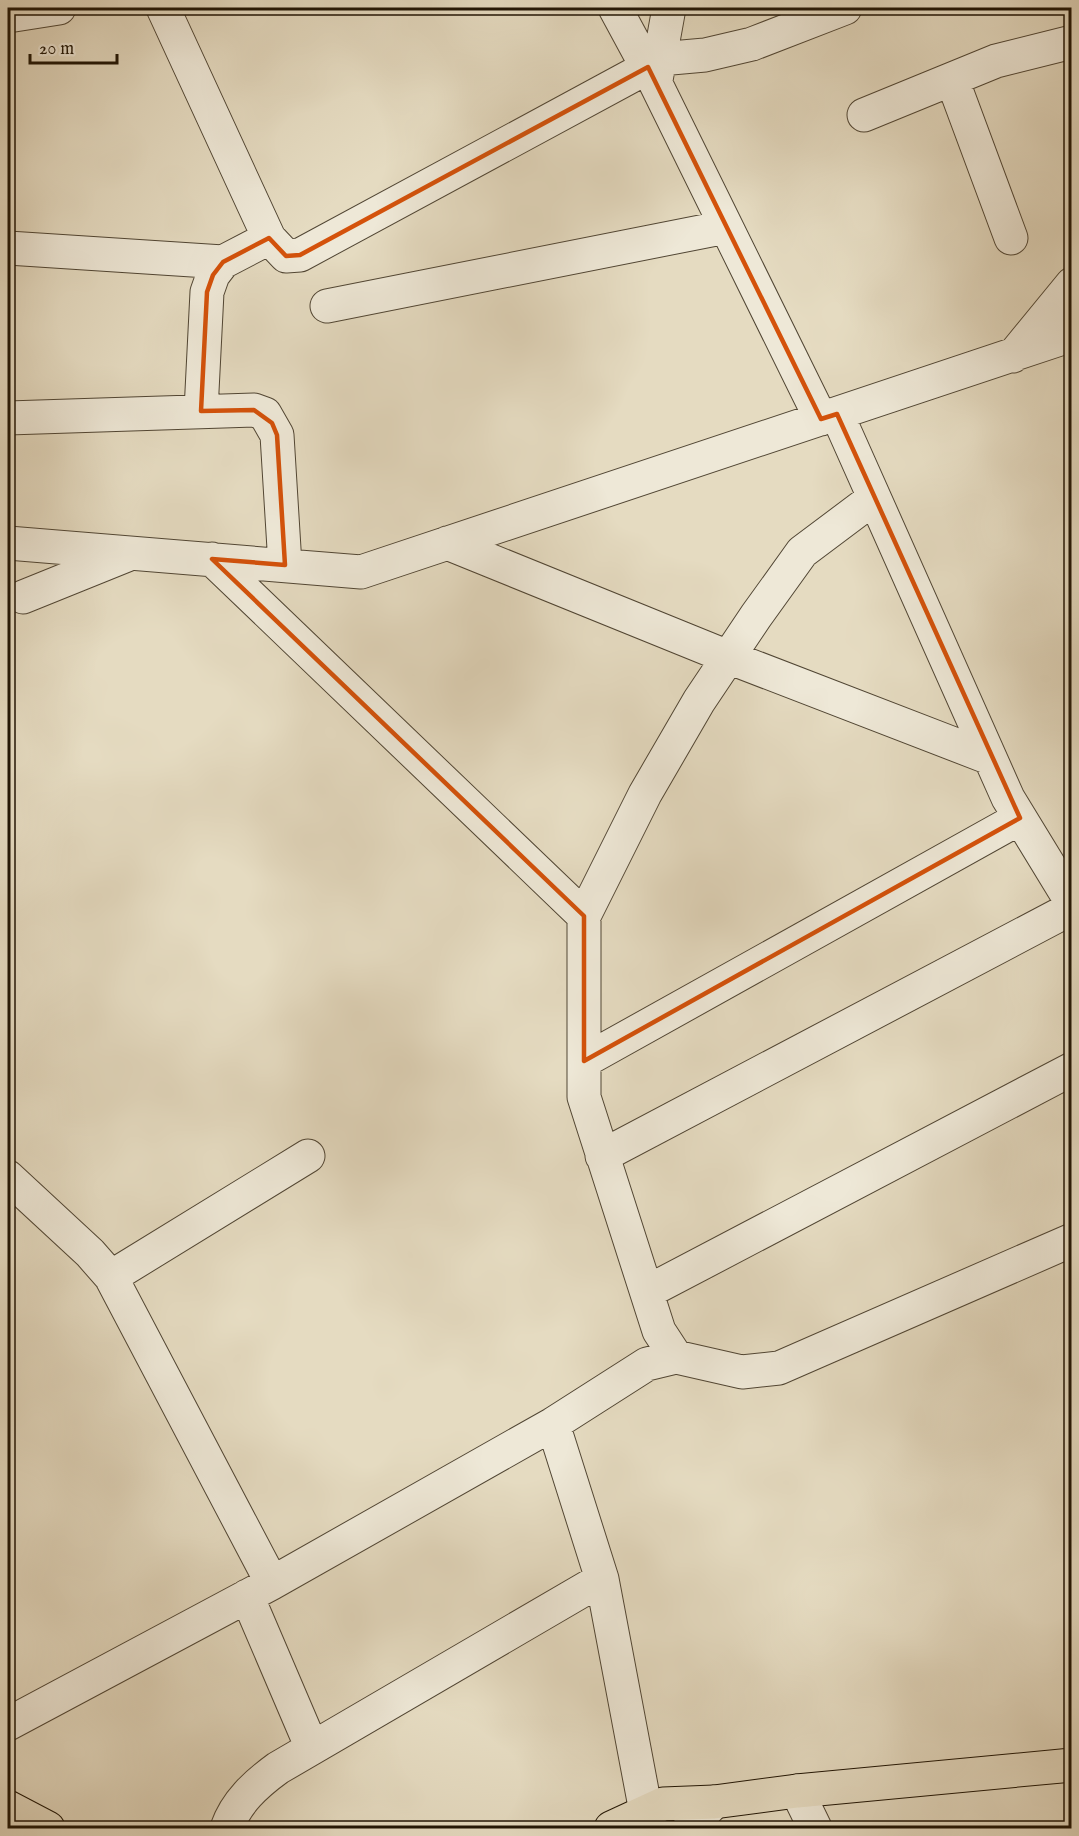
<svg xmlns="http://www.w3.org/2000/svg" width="1079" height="1836" font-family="'IM FELL English',serif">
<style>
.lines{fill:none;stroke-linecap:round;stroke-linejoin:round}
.minor-casing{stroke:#514634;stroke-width:35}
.major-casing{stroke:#201505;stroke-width:35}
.minor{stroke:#eee8d7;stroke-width:33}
.major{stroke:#e5dbc1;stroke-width:33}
.marked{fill:none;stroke:#d4520b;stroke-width:4.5;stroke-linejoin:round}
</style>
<rect width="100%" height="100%" fill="#e5dbc1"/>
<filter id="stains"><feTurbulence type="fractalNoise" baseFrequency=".00333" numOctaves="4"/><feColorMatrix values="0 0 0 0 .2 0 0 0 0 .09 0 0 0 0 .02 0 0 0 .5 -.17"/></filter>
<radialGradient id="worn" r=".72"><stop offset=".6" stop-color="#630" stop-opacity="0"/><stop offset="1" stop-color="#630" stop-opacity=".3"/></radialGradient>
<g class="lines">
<defs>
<path id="minor" d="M 163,8 L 269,238 L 286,256 L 300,255 L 648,67
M 615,8 L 655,82 L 821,419
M 8,16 L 59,8
M 660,59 L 705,55 L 752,44 L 845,8
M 952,79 L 1011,238
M 656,80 L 669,8
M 864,115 L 996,61 L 1072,42
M 8,248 L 223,262
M 327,306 L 726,227
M 1013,356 L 1072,284
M 201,411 L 207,292 L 213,275 L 223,262 L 269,238
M 837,414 L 1008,798 L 1072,903
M 8,418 L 254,410 L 265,414 L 277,435 L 285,565
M 8,543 L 361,572 L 1072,335
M 447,543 L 728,657 L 990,758
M 212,559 L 584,916
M 23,597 L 127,555
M 584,1061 L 1020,818
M 602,1156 L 1072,908
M 8,1177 L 90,1253 L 111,1277 L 272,1583
M 111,1277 L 308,1156
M 647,1292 L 1072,1069
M 676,1357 L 659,1331 L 584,1097 L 584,916 L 645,794 L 699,701 L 756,616 L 802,552 L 874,498
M 553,1424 L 602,1579 L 646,1812
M 247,1596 L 312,1748
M 8,1724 L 272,1583 L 553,1424 L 647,1364 L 676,1357 L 742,1372 L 779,1368 L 1072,1240
M 797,1791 L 815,1828
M 227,1828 C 236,1802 256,1784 278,1768 L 602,1579
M 689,1828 L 714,1802"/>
<path id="major" d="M 8,1807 L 48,1828
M 611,1828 L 663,1804 L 714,1802 L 797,1791 L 1072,1765"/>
</defs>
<use href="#minor" class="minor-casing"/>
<use href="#major" class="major-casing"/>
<use href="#minor" class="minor"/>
<use href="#major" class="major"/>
</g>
<path class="marked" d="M 648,67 L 821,419 L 837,414 L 1020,818 L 584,1061 L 584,916 L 212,559 L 285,565 L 277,435 L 272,423 L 254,410 L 201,411 L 207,292 L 213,275 L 223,262 L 269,238 L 286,256 L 300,255 Z"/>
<rect width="1079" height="1836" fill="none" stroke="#e5dbc1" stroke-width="30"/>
<rect x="9" y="9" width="1061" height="1818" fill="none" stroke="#201505" stroke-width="3"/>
<rect x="15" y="15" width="1049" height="1806" fill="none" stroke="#201505" stroke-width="1.5"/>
<path d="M30 54v9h87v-9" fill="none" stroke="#201505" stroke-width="3"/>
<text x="39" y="54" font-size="18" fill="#201505" stroke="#eee8d7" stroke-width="4.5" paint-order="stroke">20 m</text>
<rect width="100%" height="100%" filter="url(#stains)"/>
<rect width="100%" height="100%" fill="url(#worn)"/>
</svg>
